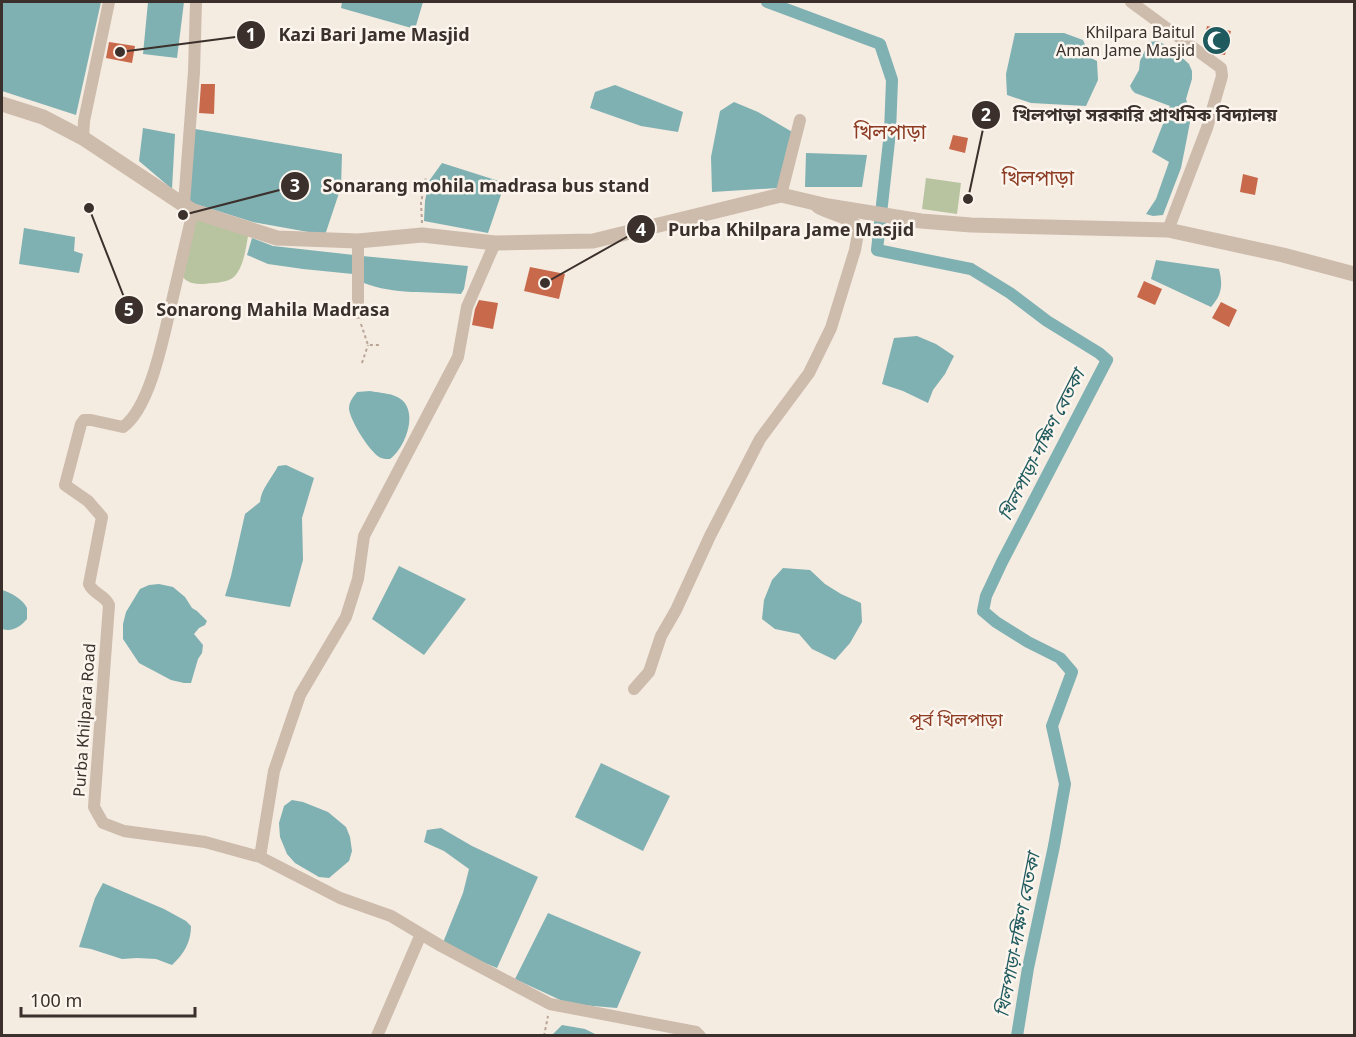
<svg xmlns="http://www.w3.org/2000/svg" width="1356" height="1037" font-family="'Noto Sans','Noto Sans Bengali',sans-serif">
<style>
.green{fill:#b8c4a0}
.water{fill:#7fb0b2}
.lines{fill:none;stroke-linecap:round;stroke-linejoin:round}
.canal{stroke:#7fb0b2;stroke-width:12}
.building{fill:#c8694b}
.path{stroke:#b9a596;stroke-width:2;stroke-dasharray:3 3;stroke-linecap:butt}
.minor{stroke:#cdbbac;stroke-width:12}
.tertiary{stroke:#cdbbac;stroke-width:15}
.labels{text-anchor:middle;stroke-width:5;stroke-linejoin:round;paint-order:stroke}
.poi-label{font-size:16px;fill:#3b302b;stroke:#fbf5ee;text-anchor:end}
.street-label{font-size:16px;fill:#3b302b;stroke:#fbf5ee}
.water-label{font-size:18px;font-style:italic;fill:#1f5a5e;stroke:#fbf5ee}
.neighbourhood-label{font-size:18px;fill:#8c3b22;stroke:#fbf5ee}
.quarter-label{font-size:20px;fill:#8c3b22;stroke:#fbf5ee}
.leader{fill:none;stroke:#3b302b;stroke-width:2}
.callout-dot{fill:#3b302b;stroke:#fbf5ee;stroke-width:2}
.mark-label{font-size:18px;text-anchor:middle;font-weight:bold;fill:#fff}
.callout-label{font-size:18px;text-anchor:middle;font-weight:bold;fill:#3b302b;stroke:#fbf5ee;stroke-width:5;stroke-linejoin:round;paint-order:stroke}
</style>
<rect width="100%" height="100%" fill="#f4ebe1"/>
<path class="green" d="M 926,178 L 961,183 L 957,214 L 922,209 Z
M 195,217 L 248,236 C 246,248 243,272 231,279 C 224,283 211,283 203,284 C 194,284 187,283 182,276 Z"/>
<path class="water" d="M 2,2 L 101,2 L 76,115 L 2,91 Z
M 148,2 L 184,2 L 177,58 L 143,54 Z
M 342,2 L 423,2 L 415,29 L 341,8 Z
M 1015,33 L 1064,33 L 1083,40 L 1091,58 L 1097,61 L 1098,80 L 1086,106 L 1031,103 L 1007,95 L 1006,74 Z
M 1158,41 L 1174,50 L 1189,64 L 1192,71 L 1192,79 L 1186,99 L 1189,109 L 1190,122 L 1186,143 L 1181,168 L 1163,215 L 1153,216 L 1146,214 L 1156,199 L 1169,162 L 1152,152 L 1170,106 L 1135,93 L 1132,90 L 1130,86 L 1139,70 L 1140,61 L 1149,42 Z
M 615,85 L 683,112 L 678,132 L 641,126 L 590,108 L 595,92 Z
M 734,102 L 758,112 L 794,133 L 778,188 L 712,192 L 711,157 L 720,111 Z
M 143,128 L 175,134 L 172,189 L 139,161 Z
M 195,129 L 342,154 L 341,187 L 325,235 L 253,222 L 189,202 Z
M 806,153 L 867,155 L 862,187 L 805,187 Z
M 442,163 L 505,183 L 488,233 L 424,221 L 425,201 L 429,181 Z
M 24,228 L 75,237 L 74,251 L 83,254 L 79,273 L 19,264 Z
M 252,238 L 273,246 L 354,255 L 353,274 L 303,269 L 268,264 L 247,255 Z
M 362,256 L 468,266 L 464,289 L 461,294 C 428,291 394,295 364,283 Z
M 1156,260 L 1219,269 C 1223,285 1222,295 1211,307 L 1151,279 Z
M 917,336 L 936,344 L 954,356 L 945,374 L 933,390 L 928,403 L 903,391 L 882,384 L 894,338 Z
M 370,391 C 380,393 394,393 402,400 C 418,414 405,448 390,459 C 387,459 384,459 381,458 C 370,453 350,420 349,409 C 349,402 353,397 357,392 Z
M 286,465 L 314,478 L 302,518 L 303,560 L 290,607 L 225,596 L 231,576 L 245,514 L 260,502 C 261,489 272,478 278,466 Z
M 399,566 L 466,599 L 424,655 L 372,619 Z
M 783,568 L 810,570 L 825,584 L 841,594 L 861,603 L 862,622 L 850,643 L 835,660 L 812,649 L 799,634 L 775,629 L 762,619 L 764,600 L 772,580 Z
M 159,584 L 173,587 L 185,597 L 192,608 L 197,611 L 207,621 L 205,625 L 199,628 L 194,634 L 203,645 L 202,653 L 198,659 L 191,683 L 184,683 L 171,680 L 139,663 L 123,639 L 123,624 L 126,612 L 140,589 L 149,585 Z
M 2,590 C 10,592 23,599 27,608 C 27,609 27,618 27,619 C 20,627 13,632 2,629 Z
M 601,763 L 670,796 L 643,851 L 575,817 Z
M 292,800 L 303,802 L 328,812 L 346,827 L 350,837 L 352,851 L 349,861 L 329,878 L 319,877 L 295,863 L 287,854 L 280,837 L 279,823 L 284,806 Z
M 441,828 L 472,846 L 538,877 L 497,968 L 442,945 L 463,893 L 469,869 L 444,851 L 424,842 L 427,830 Z
M 103,883 L 164,909 L 186,921 L 191,926 C 191,942 184,954 172,965 L 156,959 L 137,958 L 122,959 L 91,949 L 79,947 L 95,898 Z
M 548,913 L 641,952 L 617,1008 L 569,1004 L 515,979 Z
M 562,1025 L 585,1029 L 597,1035 L 552,1035 Z"/>
<g class="lines">
<path class="canal" d="M 767,2 L 880,44 L 892,80 L 890,132 L 877,250 L 971,269 L 1010,293 L 1047,321 L 1099,353 L 1107,360 L 1002,562 L 986,596 L 983,611 L 996,622 L 1028,642 L 1060,658 L 1072,672 L 1052,726 L 1065,784 L 1054,846 L 1028,968 L 1017,1036"/>
</g>
<path class="building" d="M 1207,26 L 1231,31 L 1225,55 L 1214,53 L 1203,45 Z
M 109,42 L 135,46 L 132,63 L 106,58 Z
M 201,84 L 215,84 L 214,114 L 199,113 Z
M 953,135 L 968,138 L 965,153 L 949,149 Z
M 1243,174 L 1258,178 L 1255,195 L 1240,192 Z
M 530,267 L 565,274 L 559,299 L 524,291 Z
M 1144,281 L 1162,289 L 1155,305 L 1137,297 Z
M 479,300 L 498,303 L 493,329 L 472,325 L 475,309 Z
M 1221,302 L 1237,310 L 1229,327 L 1212,318 Z"/>
<g class="lines">
<path class="path" d="M 422,223 L 421,203 L 426,177
M 361,324 L 368,345 L 380,345
M 362,363 L 368,345
M 544,1036 L 548,1016"/>
<path class="minor" d="M 1131,2 L 1221,68 L 1222,76 L 1207,128 L 1168,230
M 83,138 L 84,121 L 109,2
M 781,195 L 800,120
M 184,204 L 194,72 L 196,2
M 193,211 C 186,241 179,271 172,301 C 164,334 151,407 123,427 L 91,420 L 84,420 L 81,424 L 65,485 L 88,501 L 102,517 L 89,584 C 93,594 105,595 109,605 L 94,807 L 103,823 L 124,831 L 205,842 L 260,857 L 340,898 L 391,916 L 441,946 L 550,1004 L 696,1032 L 700,1036
M 358,313 L 358,241
M 634,689 L 649,672 L 661,636 L 676,610 L 710,536 L 760,439 L 809,373 L 831,328 L 855,250 L 859,228 C 851,217 829,215 817,207
M 260,857 L 274,771 L 300,695 L 346,617 L 358,579 L 364,536 L 458,357 L 467,307 L 495,243
M 377,1036 L 421,934"/>
<path class="tertiary" d="M 2,104 L 43,117 L 83,138 L 193,211 L 277,238 L 358,241 L 422,235 L 495,243 L 593,241 L 781,195 L 828,206 L 921,221 L 971,225 L 1168,230 L 1283,255 L 1354,274"/>
</g>
<defs>
<symbol id="mosque-disc" viewBox="-11 -11 22 22"><circle r="9.5" fill="#1f5a5e" stroke="#fbf5ee"/><path d="M3.5-4.9A6 6 0 1 0 3.5 4.9A5 5 0 1 1 3.5-4.9Z" fill="#fff"/></symbol>
</defs>
<g fill-rule="evenodd">
<use href="#mosque-disc" x="1200" y="24" width="33" height="33"/>
</g>
<g class="labels">
<g class="poi-label">
<text x="1195" y="38">Khilpara Baitul<tspan x="1195" dy="18">Aman Jame Masjid</tspan></text>
</g>
<g class="street-label">
<text transform="translate(84 720) rotate(-86)" y="6">Purba Khilpara Road</text>
</g>
<g class="water-label">
<text transform="translate(1042 445) rotate(-63)" y="6">খিলপাড়া-দক্ষিণ বেতকা</text>
<text transform="translate(1018 935) rotate(-79)" y="6">খিলপাড়া-দক্ষিণ বেতকা</text>
</g>
<g class="neighbourhood-label">
<text x="956" y="726">পূর্ব খিলপাড়া</text>
</g>
<g class="quarter-label">
<text x="890" y="139">খিলপাড়া</text>
<text x="1038" y="185">খিলপাড়া</text>
</g>
</g>
<path class="leader" d="M120 52L251 35M968 199L986 115M183 215L295 186M545 283L641 229M89 208L129 310"/>
<g class="callout-dot">
<circle cx="120" cy="52" r="6"/>
<circle cx="968" cy="199" r="6"/>
<circle cx="183" cy="215" r="6"/>
<circle cx="545" cy="283" r="6"/>
<circle cx="89" cy="208" r="6"/>
<circle cx="251" cy="35" r="15"/>
<circle cx="986" cy="115" r="15"/>
<circle cx="295" cy="186" r="15"/>
<circle cx="641" cy="229" r="15"/>
<circle cx="129" cy="310" r="15"/>
</g>
<g class="mark-label">
<text x="251" y="41">1</text>
<text x="986" y="121">2</text>
<text x="295" y="192">3</text>
<text x="641" y="236">4</text>
<text x="129" y="316">5</text>
</g>
<g class="callout-label">
<text x="374" y="41">Kazi Bari Jame Masjid</text>
<text x="1145" y="121">খিলপাড়া সরকারি প্রাথমিক বিদ্যালয়</text>
<text x="486" y="192">Sonarang mohila madrasa bus stand</text>
<text x="791" y="236">Purba Khilpara Jame Masjid</text>
<text x="273" y="316">Sonarong Mahila Madrasa</text>
</g>
<rect width="1356" height="1037" fill="none" stroke="#3b302b" stroke-width="6"/>
<path d="M21 1007v9h174v-9" fill="none" stroke="#3b302b" stroke-width="3"/>
<text x="30" y="1007" font-size="18" fill="#3b302b" stroke="#fbf5ee" stroke-width="4.5" paint-order="stroke">100 m</text>
</svg>
